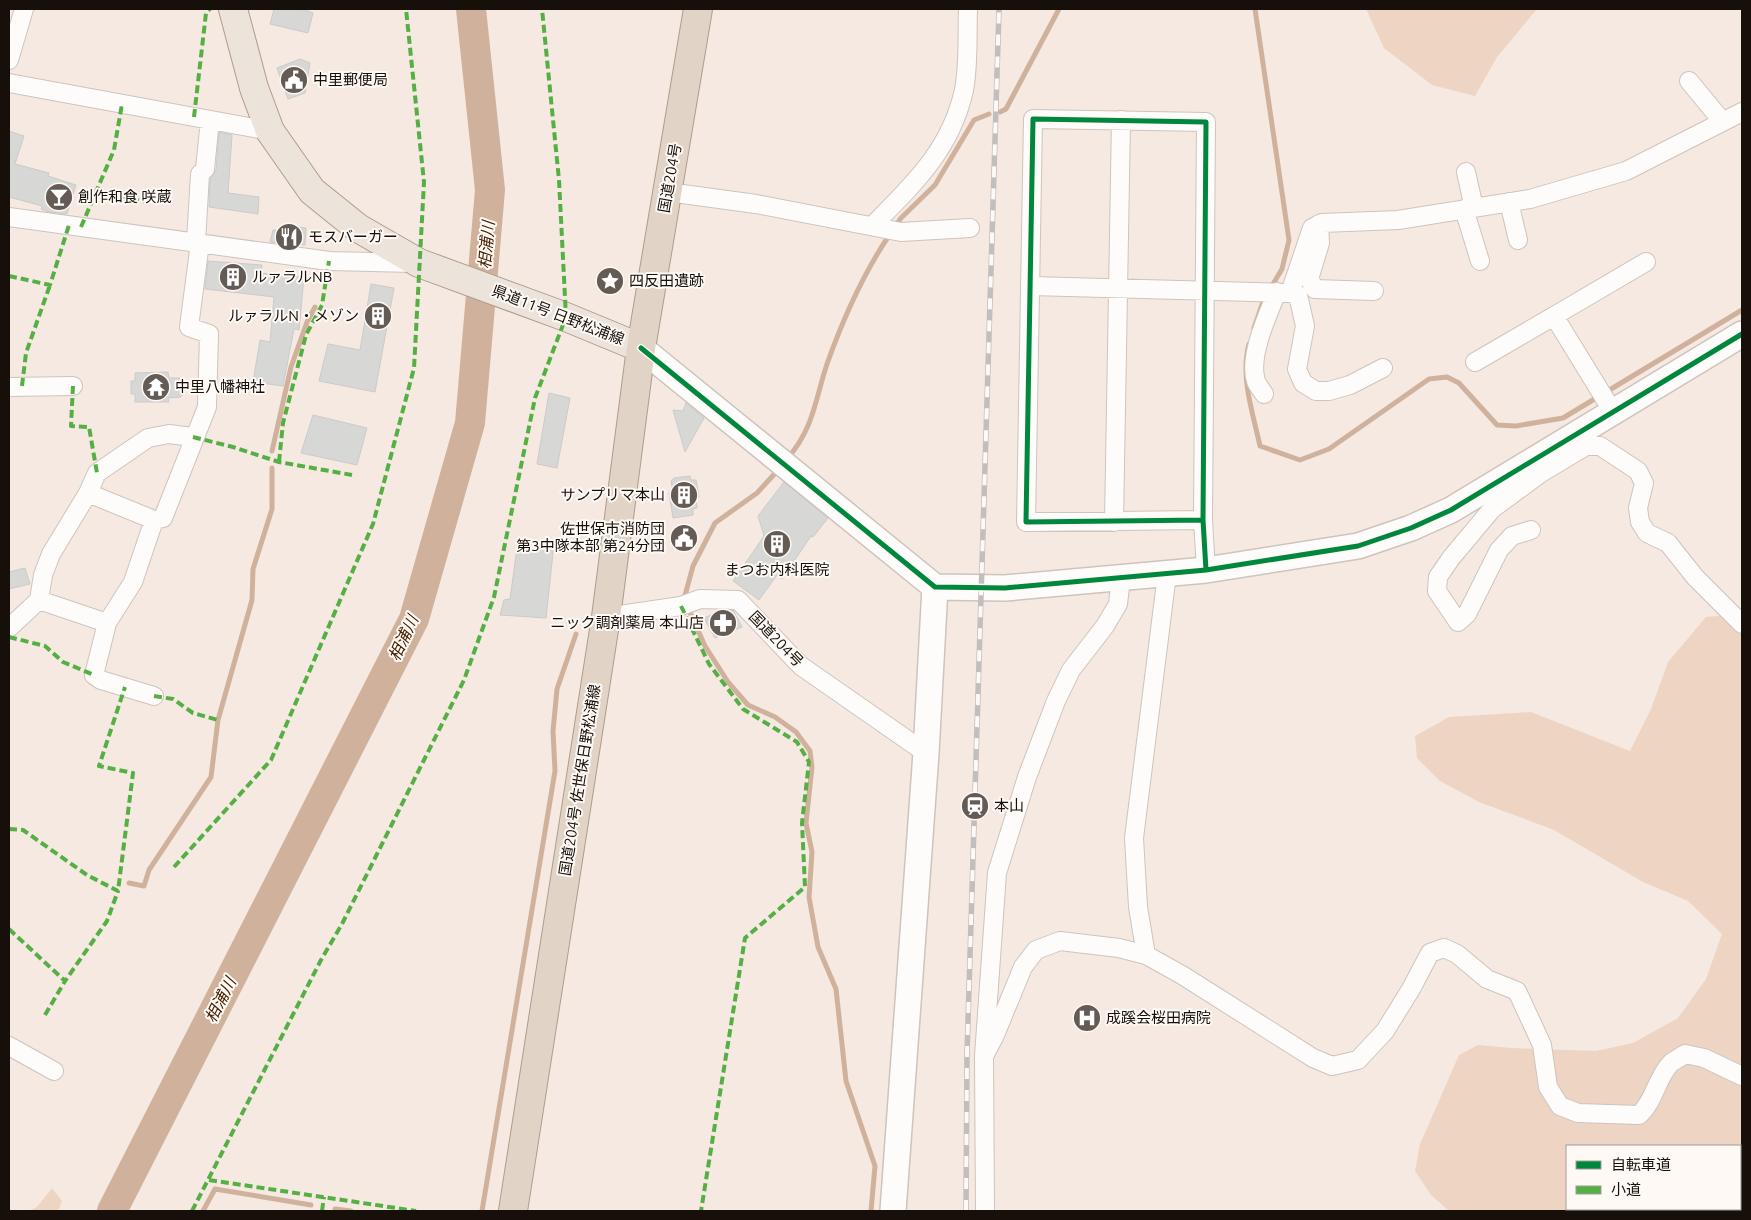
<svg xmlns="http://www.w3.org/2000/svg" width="1751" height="1220" font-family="Ubuntu,'Noto Sans JP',sans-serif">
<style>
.green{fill:#eed5c3;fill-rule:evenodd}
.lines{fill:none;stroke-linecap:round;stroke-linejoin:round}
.stream{stroke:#d0b29c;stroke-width:5}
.river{stroke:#d0b29c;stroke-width:30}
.building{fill:#d7d7d6;stroke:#cacbca}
.street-casing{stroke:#cdc4bd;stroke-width:20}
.secondary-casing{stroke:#cdc4bd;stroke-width:28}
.primary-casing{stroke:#af9c8c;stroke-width:30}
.highway-casing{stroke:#af9c8c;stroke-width:30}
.street{stroke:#fefcfb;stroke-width:18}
.secondary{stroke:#fefcfb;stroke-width:25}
.primary{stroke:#ece3db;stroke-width:28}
.highway{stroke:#e1d3c6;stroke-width:28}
.rail-casing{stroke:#c1bebd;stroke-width:5.5}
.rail{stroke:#fef9f5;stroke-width:4;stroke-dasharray:11;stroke-linecap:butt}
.quiet{stroke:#55b044;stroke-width:4;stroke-dasharray:8 4;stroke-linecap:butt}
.cycleway-casing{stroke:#fef9f5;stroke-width:8}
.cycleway{stroke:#00873e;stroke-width:5}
.labels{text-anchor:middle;stroke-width:4;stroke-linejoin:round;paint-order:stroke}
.poi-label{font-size:15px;fill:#170f09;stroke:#fef9f5;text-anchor:start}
.street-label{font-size:15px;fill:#170f09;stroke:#fef9f5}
.water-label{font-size:16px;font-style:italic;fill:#462200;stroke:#fef9f5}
</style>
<rect width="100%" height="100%" fill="#f5e9e2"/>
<path class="green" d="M 1366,9 L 1537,9 L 1497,57 L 1475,96 L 1432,85 L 1384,48 Z
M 1742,614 L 1742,1211 L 1448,1210 L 1431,1195 L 1415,1171 L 1420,1144 L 1459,1055 L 1478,1045 L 1512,1048 L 1596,1051 L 1633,1043 L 1678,1018 L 1706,979 L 1722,934 L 1688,901 L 1643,882 L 1554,830 L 1479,802 L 1440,781 L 1417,758 L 1415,736 L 1449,717 L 1531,712 L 1630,751 L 1651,709 L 1668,662 L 1706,617 ZM 1567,1146 L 1740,1146 L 1740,1209 L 1567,1209 Z
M 52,1188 L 62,1201 L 58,1211 L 29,1211 L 37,1207 Z"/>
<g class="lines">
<path class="stream" d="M 1255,9 L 1289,240 L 1282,269 L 1270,289
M 1000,112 L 1006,109 L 1059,9
M 895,227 L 901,218 L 935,185 L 974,120 L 989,114
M 1254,328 L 1265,296
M 1249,344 C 1240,377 1253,413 1260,446 L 1300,460 L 1329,449 L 1429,379 L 1447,377 L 1459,383 L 1497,425 L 1516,426 L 1563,418 L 1742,310
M 272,451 L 291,367 L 307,322 L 315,307
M 787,459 C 814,428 815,400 827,364 C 843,319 863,274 890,234
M 779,469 L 757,493 L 715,523 L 693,566 L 684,599 L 705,646 L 728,682 L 748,705 L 775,717 L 796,732 L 810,751 L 812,767 L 806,823 L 812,852 L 809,897 L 818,947 L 836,989 L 846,1081 L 875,1166 L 871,1211
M 129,883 L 144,886 L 149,870 L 211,777 L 218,720 L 252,600 L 253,569 L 272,509 L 272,468
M 335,1209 L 351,1211
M 203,1211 L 215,1189 L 311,1205
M 482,1211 L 555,771 L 553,731 L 557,689 L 576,634"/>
<path class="river" d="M 112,1211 L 414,619 L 470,423 L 490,190 L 471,9"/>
</g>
<path class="building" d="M 274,9 L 302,9 L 313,13 L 308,33 L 270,24 Z
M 300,59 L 310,63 L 305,93 L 288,99 L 277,68 Z
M 9,131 L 24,136 L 15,164 L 49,173 L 48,176 L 76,185 L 67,214 L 48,212 L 41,209 L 42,206 L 9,197 Z
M 219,132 L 232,135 L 228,193 L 259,197 L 258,214 L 209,207 L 210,179 L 216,170 Z
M 290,226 L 306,228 L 305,245 L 270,242 L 273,230 L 290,231 Z
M 208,261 L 262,265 L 261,273 L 304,277 L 299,330 L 294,329 L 283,386 L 253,382 L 260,340 L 270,342 L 274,297 L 205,289 Z
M 371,284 L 394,288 L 375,392 L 319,381 L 328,344 L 360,350 Z
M 168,372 L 169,378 L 180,378 L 181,397 L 168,398 L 169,402 L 135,402 L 135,394 L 131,394 L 131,381 L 135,381 L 135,373 Z
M 549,393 L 570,398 L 557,468 L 537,464 Z
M 686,403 L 704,418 L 685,452 L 673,410 L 683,411 Z
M 313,415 L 367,428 L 357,465 L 301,453 Z
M 690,476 L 691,480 L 696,480 L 699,497 L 696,498 L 697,508 L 693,509 L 693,515 L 673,518 L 669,493 L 673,492 L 671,481 L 674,478 Z
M 784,482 L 828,518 L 813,537 L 811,536 L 782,579 L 777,575 L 759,600 L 733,581 L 764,536 L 758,516 Z
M 518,541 L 554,544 L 546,618 L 500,615 L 504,600 L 510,599 Z
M 25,568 L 30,584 L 9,589 L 9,572 Z
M 722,610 L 733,610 L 742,627 L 715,638 L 704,618 Z"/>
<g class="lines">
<defs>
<path id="street" d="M 9,60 L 24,9
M 1689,81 L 1722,121
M 9,83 L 270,131
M 1466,172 L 1474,208
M 668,192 L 756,204 L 901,232 L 970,228
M 1509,202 L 1518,240
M 1464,209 L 1480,261
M 9,217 L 329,261 L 414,263
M 1319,224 L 1320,243 L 1309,279 L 1315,289 L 1374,291
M 873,225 C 914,184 951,149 964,90 C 969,64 967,35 968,9
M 196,242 L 200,174 L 205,169 L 210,120
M 1031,286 L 1290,293 L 1312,228 L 1322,223 L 1398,220 L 1530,199 L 1626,171 L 1742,112
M 1290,293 L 1298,295 L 1305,326 L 1297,369 L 1303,383 L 1316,391 L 1329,391 L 1350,385 L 1383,368
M 1475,362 L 1554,316
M 9,387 L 73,386
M 1264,394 C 1262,390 1257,385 1256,381 C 1248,357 1268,314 1277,292
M 1613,412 L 1554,316 L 1646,262
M 1541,473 L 1586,446 L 1600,446 L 1638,471 L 1644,483 L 1638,508 L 1640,522 L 1647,533 L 1668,543 L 1695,577 L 1742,624
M 88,493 L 154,520
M 1203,520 L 1026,522 L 1033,119 L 1206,122 L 1203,520 L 1206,570
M 1114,522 L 1121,120
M 1531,530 L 1512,536 L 1499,550 L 1467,614 L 1458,622 L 1437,591 L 1438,577 L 1451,558 L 1492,509 L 1541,473 L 1533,460
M 39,600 L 107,623
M 606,617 L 681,606 L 700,599 L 738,600 L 801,666 L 926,753
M 9,628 L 39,600 L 43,575 L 51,554 L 88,493 L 97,473 L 148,438 L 169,434 L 193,437
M 154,696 L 101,680 L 94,675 L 107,623 L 133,582 L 154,520 L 163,518 L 207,407 L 209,334 L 189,327 L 200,243
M 1146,955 L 1138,907 L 1134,838 L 1167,574
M 9,1046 L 54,1071
M 984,1056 L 995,1035 L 1023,967 L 1036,950 L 1060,941 L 1119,948 L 1146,955 L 1182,975 L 1313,1058 L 1332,1066 L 1358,1060 L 1385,1031 L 1411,989 L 1430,953 L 1444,948 L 1457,954 L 1487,979 L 1517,991 L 1542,1045 L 1548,1087 L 1560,1106 L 1578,1113 L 1639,1115 C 1655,1101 1656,1078 1671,1063 C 1675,1060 1681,1057 1685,1054 L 1704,1058 L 1742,1076
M 985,1211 L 984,1056 L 997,873 L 1027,777 L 1056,701 L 1071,670 L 1105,626 L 1118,604 L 1121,578"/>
<path id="secondary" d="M 641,348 L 935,587 L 1005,588 L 1206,570 L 1358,546 L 1411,528 L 1451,510 L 1742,334
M 893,1211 L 926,753 L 935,587"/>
<path id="primary" d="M 233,9 L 254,88 L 270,131 L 312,191 L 358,228 L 419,263 L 566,317 L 641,348"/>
<path id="highway" d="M 513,1211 L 606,617 L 641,348 L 698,9"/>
</defs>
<use href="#street" class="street-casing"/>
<use href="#secondary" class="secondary-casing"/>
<use href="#primary" class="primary-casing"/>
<use href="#highway" class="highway-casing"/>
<use href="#street" class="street"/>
<use href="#secondary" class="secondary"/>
<use href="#primary" class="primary"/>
<use href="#highway" class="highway"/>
<defs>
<path id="rail" d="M 966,1211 L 967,1054 L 999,9"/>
</defs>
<use href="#rail" class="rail-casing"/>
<use href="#rail" class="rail"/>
<path class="quiet" d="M 194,117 L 206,13 L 210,9
M 96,191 L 148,202
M 81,227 L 114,150 L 122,104
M 9,276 L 50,285 L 69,225
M 22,386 L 26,353 L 50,285
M 73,386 L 71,426 L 89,427 L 97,473
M 193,437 L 233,447 L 279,462 L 352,475
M 279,462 L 283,423 L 306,335 L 322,305 L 329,261
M 681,606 L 709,664 L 743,709 L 797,742 L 809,762 L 802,823 L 805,887 L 745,938 L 701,1211
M 9,637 L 45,646 L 63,662 L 94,675
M 154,696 L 173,699 L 193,713 L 218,720
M 9,829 L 23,830 L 87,875 L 118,891 L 133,773 L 99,766 L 125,687
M 174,867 L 271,760 L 373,524 L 414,368 L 424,182 L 406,9
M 9,929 L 65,981 L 107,921 L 118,891
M 45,1015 L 65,981
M 209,1180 L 416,1211
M 192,1211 L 321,960 L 342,924 L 464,680 L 494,597 L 535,398 L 566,317 L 559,180 L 542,9
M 322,1211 L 324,1197"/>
<defs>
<path id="cycleway" d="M 641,348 L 935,587 L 1005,588 L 1206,570 L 1358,546 L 1411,528 L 1451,510 L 1742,334
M 1203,520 L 1026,522 L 1033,119 L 1206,122 L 1203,520 L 1206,570"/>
</defs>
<use href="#cycleway" class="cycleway-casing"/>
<use href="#cycleway" class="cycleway"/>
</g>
<defs>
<symbol id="civic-disc" viewBox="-11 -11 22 22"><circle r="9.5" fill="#655b55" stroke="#fef9f5"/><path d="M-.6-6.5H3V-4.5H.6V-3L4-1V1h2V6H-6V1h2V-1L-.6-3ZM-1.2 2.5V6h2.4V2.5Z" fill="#fff"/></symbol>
<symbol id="bar-disc" viewBox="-11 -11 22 22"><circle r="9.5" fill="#655b55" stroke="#fef9f5"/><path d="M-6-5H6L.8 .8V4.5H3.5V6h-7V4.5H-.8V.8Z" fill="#fff"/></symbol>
<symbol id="restaurant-disc" viewBox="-11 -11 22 22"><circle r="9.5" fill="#655b55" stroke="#fef9f5"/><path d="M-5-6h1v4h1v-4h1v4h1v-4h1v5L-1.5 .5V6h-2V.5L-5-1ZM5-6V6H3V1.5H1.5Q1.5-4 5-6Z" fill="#fff"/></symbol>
<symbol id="building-disc" viewBox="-11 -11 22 22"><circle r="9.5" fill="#655b55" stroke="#fef9f5"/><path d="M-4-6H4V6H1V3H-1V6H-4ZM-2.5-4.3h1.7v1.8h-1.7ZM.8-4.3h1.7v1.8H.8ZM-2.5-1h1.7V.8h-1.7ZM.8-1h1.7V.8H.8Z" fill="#fff"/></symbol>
<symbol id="sight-disc" viewBox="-11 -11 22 22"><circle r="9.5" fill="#655b55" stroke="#fef9f5"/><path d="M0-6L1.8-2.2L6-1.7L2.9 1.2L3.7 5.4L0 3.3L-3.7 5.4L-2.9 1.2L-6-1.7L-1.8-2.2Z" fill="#fff"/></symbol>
<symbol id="temple-disc" viewBox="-11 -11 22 22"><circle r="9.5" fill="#655b55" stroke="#fef9f5"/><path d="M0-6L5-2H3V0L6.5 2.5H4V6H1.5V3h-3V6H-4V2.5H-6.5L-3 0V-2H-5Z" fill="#fff"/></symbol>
<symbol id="pharmacy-disc" viewBox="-11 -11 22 22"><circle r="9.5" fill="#655b55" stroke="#fef9f5"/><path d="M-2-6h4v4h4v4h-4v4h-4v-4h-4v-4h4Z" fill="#fff"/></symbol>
<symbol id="station-disc" viewBox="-11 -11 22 22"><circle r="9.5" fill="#655b55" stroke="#fef9f5"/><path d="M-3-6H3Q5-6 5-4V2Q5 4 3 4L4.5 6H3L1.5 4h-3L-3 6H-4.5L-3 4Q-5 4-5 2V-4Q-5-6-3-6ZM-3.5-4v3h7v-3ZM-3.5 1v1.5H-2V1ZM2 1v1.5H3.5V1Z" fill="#fff"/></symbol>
<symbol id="hospital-disc" viewBox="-11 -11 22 22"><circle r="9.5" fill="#655b55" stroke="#fef9f5"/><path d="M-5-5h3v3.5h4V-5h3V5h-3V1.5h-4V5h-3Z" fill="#fff"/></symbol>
</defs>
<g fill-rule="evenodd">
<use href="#civic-disc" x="278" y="64" width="32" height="32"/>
<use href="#bar-disc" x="43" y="181" width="32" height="32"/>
<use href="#restaurant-disc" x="273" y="221" width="32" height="32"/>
<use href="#building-disc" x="217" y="261" width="32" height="32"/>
<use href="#sight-disc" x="594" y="265" width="32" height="32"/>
<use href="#building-disc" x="362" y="300" width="32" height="32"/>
<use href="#temple-disc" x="140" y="371" width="32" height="32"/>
<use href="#building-disc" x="668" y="479" width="32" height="32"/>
<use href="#civic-disc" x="668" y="522" width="32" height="32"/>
<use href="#building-disc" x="761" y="528" width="32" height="32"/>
<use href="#pharmacy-disc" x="707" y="607" width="32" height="32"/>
<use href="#station-disc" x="959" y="790" width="32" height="32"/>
<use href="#hospital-disc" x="1071" y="1002" width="32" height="32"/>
</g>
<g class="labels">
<g class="poi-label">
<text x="313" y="85">中里郵便局</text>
<text x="78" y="202">創作和食 咲蔵</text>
<text x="308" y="242">モスバーガー</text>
<text x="252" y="282">ルァラルNB</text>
<text x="629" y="286">四反田遺跡</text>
<text x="359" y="321" text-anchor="end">ルァラルN・メゾン</text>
<text x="175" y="392">中里八幡神社</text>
<text x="665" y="500" text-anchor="end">サンプリマ本山</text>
<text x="665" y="534" text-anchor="end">佐世保市消防団<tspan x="665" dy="17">第3中隊本部 第24分団</tspan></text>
<text x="777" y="575" text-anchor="middle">まつお内科医院</text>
<text x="704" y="628" text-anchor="end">ニック調剤薬局 本山店</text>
<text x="994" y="811">本山</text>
<text x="1106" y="1023">成蹊会桜田病院</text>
</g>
<g class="street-label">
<text transform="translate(670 178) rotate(-80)" y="5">国道204号</text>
<text transform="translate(558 315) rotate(21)" y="5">県道11号 日野松浦線</text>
<text transform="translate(776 639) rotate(46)" y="5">国道204号</text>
<text transform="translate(580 780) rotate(-81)" y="5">国道204号 佐世保日野松浦線</text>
</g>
<g class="water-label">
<text transform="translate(486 245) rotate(-85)" y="6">相浦川</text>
<text transform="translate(403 638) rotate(-65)" y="6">相浦川</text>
<text transform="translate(220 1000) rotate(-63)" y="6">相浦川</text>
</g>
</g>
<rect width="1751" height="1220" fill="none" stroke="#170f09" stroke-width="20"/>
<rect x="1566" y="1145" width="175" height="65" fill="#fef9f5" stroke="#a29b97"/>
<rect x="1576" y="1161" width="25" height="8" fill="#00873e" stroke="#a29b97"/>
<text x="1611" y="1170" font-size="15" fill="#170f09">自転車道</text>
<rect x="1576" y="1186" width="25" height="8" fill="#55b044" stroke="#a29b97"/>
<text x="1611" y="1195" font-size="15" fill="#170f09">小道</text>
</svg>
